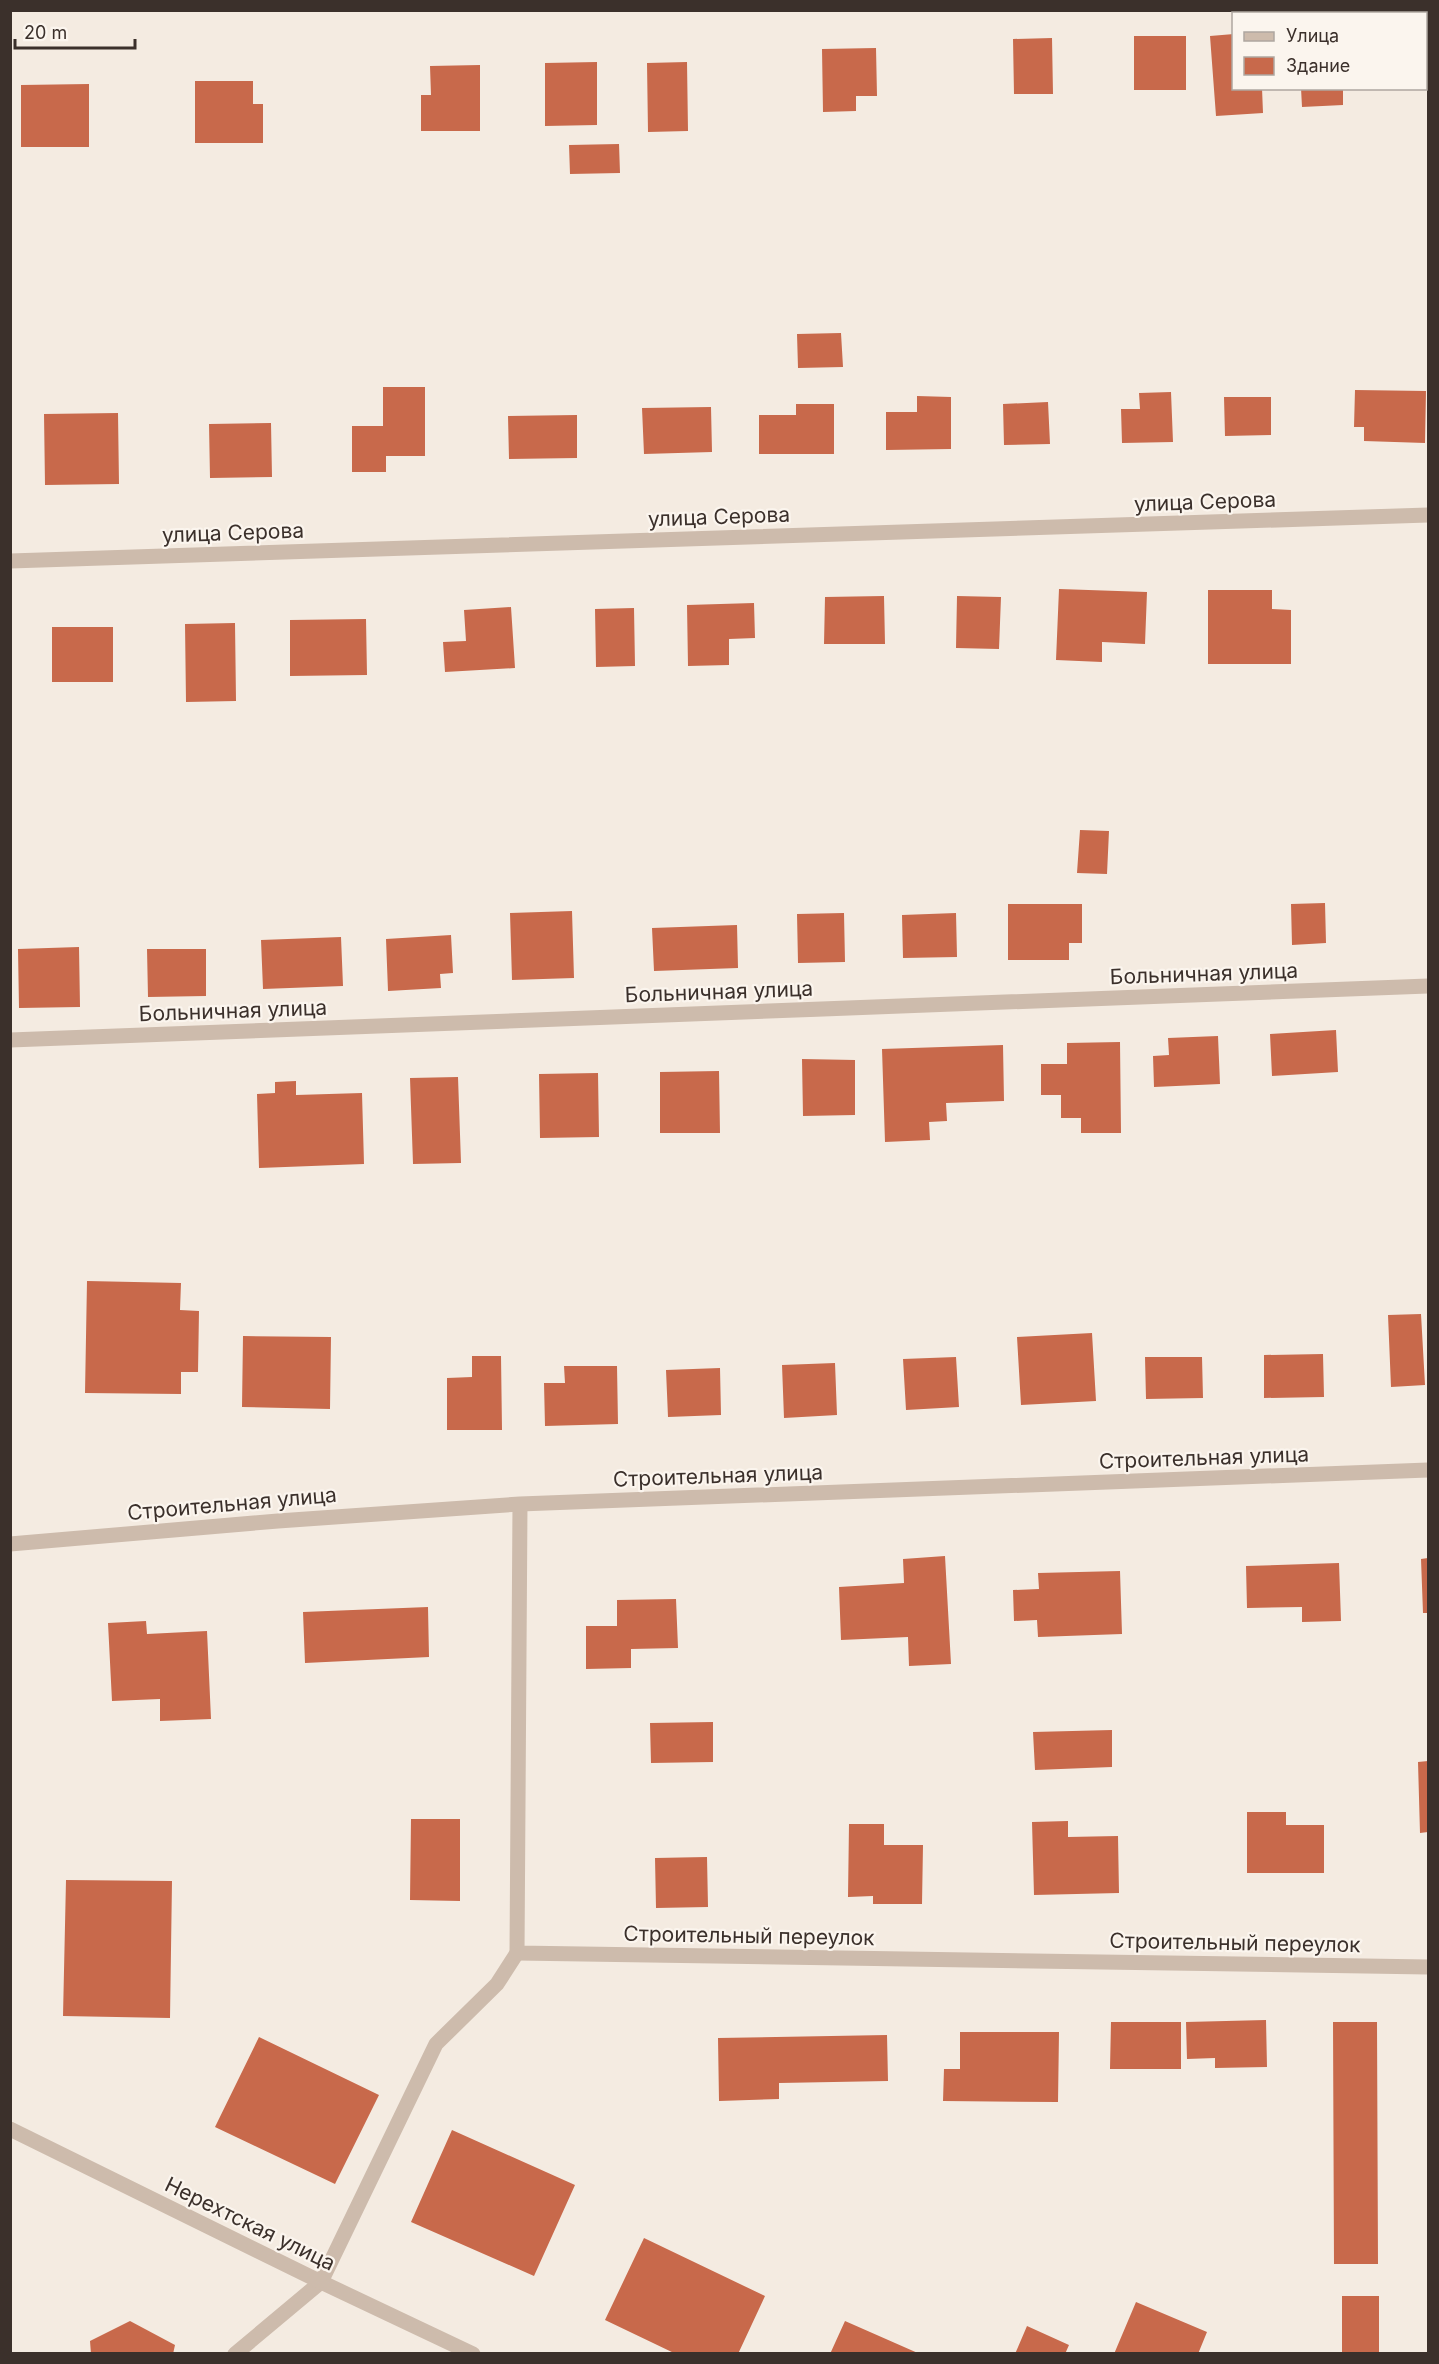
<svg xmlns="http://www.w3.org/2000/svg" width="1439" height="2364" font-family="Inter,sans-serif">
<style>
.building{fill:#c8694b}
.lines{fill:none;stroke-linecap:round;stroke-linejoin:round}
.service{stroke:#cdbbac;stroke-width:15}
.minor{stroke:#cdbbac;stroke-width:15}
.labels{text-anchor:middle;stroke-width:4.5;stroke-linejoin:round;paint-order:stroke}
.street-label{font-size:21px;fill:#3b302b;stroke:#fbf5ee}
</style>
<rect width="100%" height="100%" fill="#f4ebe1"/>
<path class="building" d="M 1426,15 L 1428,15 L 1428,68 L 1427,68 Z
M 1234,34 L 1234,88 L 1262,88 L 1263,113 L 1216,116 L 1210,36 Z
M 1134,36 L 1186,36 L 1186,90 L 1134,90 Z
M 1052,38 L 1053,94 L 1014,94 L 1013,39 Z
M 876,48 L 877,96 L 856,96 L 856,111 L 823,112 L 822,49 Z
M 597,62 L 597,125 L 545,126 L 545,63 Z
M 687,62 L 688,131 L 648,132 L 647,63 Z
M 480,65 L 480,131 L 421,131 L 421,95 L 431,95 L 430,66 Z
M 195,81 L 253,81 L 253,104 L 263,104 L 263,143 L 195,143 Z
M 89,84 L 89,147 L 21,147 L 21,85 Z
M 1301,88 L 1343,88 L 1343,105 L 1302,107 Z
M 619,144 L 620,173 L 570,174 L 569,145 Z
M 841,333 L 843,367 L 798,368 L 797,334 Z
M 383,387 L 425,387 L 425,456 L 386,456 L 386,472 L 352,472 L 352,426 L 383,426 Z
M 1355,390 L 1426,391 L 1425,443 L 1364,441 L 1364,427 L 1354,427 Z
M 1171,392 L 1173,442 L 1122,443 L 1121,409 L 1140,409 L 1139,393 Z
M 917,396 L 951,397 L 951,449 L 886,450 L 886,412 L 917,412 Z
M 1224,397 L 1271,397 L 1271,435 L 1225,436 Z
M 1048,402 L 1050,444 L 1004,445 L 1003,404 Z
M 796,404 L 834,404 L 834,454 L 759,454 L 759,415 L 796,415 Z
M 711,407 L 712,452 L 644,454 L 642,408 Z
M 118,413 L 119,484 L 45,485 L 44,414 Z
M 577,415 L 577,458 L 509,459 L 508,416 Z
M 271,423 L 272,477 L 210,478 L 209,424 Z
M 1059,589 L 1147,592 L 1145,644 L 1102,642 L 1102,662 L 1056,660 Z
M 1208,590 L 1272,590 L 1272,609 L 1291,610 L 1291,664 L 1208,664 Z
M 884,596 L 885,644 L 824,644 L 825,597 Z
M 957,596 L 1001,597 L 999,649 L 956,648 Z
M 754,603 L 755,638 L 729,639 L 729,665 L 688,666 L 687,605 Z
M 511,607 L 515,668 L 445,672 L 443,642 L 466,641 L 464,610 Z
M 634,608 L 635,666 L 596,667 L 595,609 Z
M 366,619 L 367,675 L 290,676 L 290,620 Z
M 235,623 L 236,701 L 186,702 L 185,624 Z
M 52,627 L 113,627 L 113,682 L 52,682 Z
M 1080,830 L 1109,831 L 1107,874 L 1077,873 Z
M 1325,903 L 1326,943 L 1292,945 L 1291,904 Z
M 1008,904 L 1082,904 L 1082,943 L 1069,943 L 1069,960 L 1008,960 Z
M 572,911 L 574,978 L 512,980 L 510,913 Z
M 844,913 L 845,962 L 798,963 L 797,914 Z
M 956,913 L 957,957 L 903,958 L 902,915 Z
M 737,925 L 738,968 L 654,971 L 652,928 Z
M 451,935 L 453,973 L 440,974 L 441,988 L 388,991 L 386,939 Z
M 341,937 L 343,986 L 263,989 L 261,940 Z
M 79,947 L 80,1007 L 19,1008 L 18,949 Z
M 147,949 L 206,949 L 206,996 L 148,997 Z
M 1336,1030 L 1338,1072 L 1272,1076 L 1270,1034 Z
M 1218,1036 L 1220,1084 L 1154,1087 L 1153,1056 L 1169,1055 L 1168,1038 Z
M 1120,1042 L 1121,1133 L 1081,1133 L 1081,1118 L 1061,1118 L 1061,1095 L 1041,1095 L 1041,1064 L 1067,1064 L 1067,1043 Z
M 1003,1045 L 1004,1101 L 946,1103 L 947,1121 L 929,1122 L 930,1140 L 885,1142 L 882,1049 Z
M 802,1059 L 855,1060 L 855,1115 L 803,1116 Z
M 719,1071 L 720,1133 L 660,1133 L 660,1072 Z
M 598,1073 L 599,1137 L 540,1138 L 539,1074 Z
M 458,1077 L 461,1163 L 413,1164 L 410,1078 Z
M 296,1081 L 296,1095 L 362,1093 L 364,1164 L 259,1168 L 257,1094 L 275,1093 L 275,1082 Z
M 87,1281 L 181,1283 L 180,1310 L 199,1311 L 198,1372 L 181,1372 L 181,1394 L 85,1393 Z
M 1421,1314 L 1425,1385 L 1391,1387 L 1388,1315 Z
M 1092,1333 L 1096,1401 L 1021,1405 L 1017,1337 Z
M 243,1336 L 331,1337 L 330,1409 L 242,1407 Z
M 1323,1354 L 1324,1397 L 1264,1398 L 1264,1355 Z
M 472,1356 L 501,1356 L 502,1430 L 447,1430 L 447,1378 L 472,1377 Z
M 956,1357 L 959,1407 L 906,1410 L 903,1359 Z
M 1145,1357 L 1202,1357 L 1203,1398 L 1146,1399 Z
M 835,1363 L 837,1415 L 784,1418 L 782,1365 Z
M 564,1366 L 617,1366 L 618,1424 L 545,1426 L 544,1383 L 565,1383 Z
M 720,1368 L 721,1415 L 668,1417 L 666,1370 Z
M 945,1556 L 951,1664 L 909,1666 L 908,1637 L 841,1640 L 839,1587 L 904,1583 L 903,1559 Z
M 1428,1558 L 1428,1613 L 1423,1613 L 1421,1559 Z
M 1339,1563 L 1341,1621 L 1302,1622 L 1302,1607 L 1247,1608 L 1246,1566 Z
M 1120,1571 L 1122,1634 L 1038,1637 L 1037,1620 L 1014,1621 L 1013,1590 L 1039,1589 L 1038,1573 Z
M 676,1599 L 678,1648 L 631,1649 L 631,1668 L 586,1669 L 586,1626 L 617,1626 L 617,1600 Z
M 428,1607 L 429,1657 L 305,1663 L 303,1612 Z
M 146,1621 L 147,1634 L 207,1631 L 211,1719 L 160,1721 L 160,1699 L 112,1701 L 108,1623 Z
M 713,1722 L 713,1762 L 651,1763 L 650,1723 Z
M 1112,1730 L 1112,1767 L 1035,1770 L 1033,1732 Z
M 1428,1761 L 1428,1832 L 1420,1833 L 1418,1762 Z
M 1247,1812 L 1286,1812 L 1286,1825 L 1324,1825 L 1324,1873 L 1247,1873 Z
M 411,1819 L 460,1819 L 460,1901 L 410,1900 Z
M 1068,1821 L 1068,1837 L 1118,1836 L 1119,1893 L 1034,1895 L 1032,1822 Z
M 849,1824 L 884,1824 L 884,1845 L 923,1845 L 922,1904 L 873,1904 L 873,1896 L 848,1897 Z
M 707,1857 L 708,1907 L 656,1908 L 655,1858 Z
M 66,1880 L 172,1881 L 170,2018 L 63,2016 Z
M 1266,2020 L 1267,2067 L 1215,2068 L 1215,2058 L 1187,2059 L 1186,2022 Z
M 1111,2022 L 1181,2022 L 1181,2069 L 1110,2069 Z
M 1333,2022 L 1377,2022 L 1378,2264 L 1334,2264 Z
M 960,2032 L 1059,2032 L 1058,2102 L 943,2101 L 944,2069 L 960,2069 Z
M 887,2035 L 888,2081 L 779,2083 L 779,2099 L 719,2101 L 718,2038 Z
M 259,2037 L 379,2095 L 335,2184 L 215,2127 Z
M 452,2130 L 575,2185 L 534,2276 L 411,2222 Z
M 644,2238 L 765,2296 L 738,2354 L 676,2354 L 605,2320 Z
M 1342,2296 L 1379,2296 L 1379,2354 L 1342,2354 Z
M 1136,2302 L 1207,2332 L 1198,2354 L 1114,2354 Z
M 130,2321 L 175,2345 L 173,2354 L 91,2354 L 90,2341 Z
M 845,2321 L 920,2354 L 830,2354 Z
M 1027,2326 L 1069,2345 L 1065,2354 L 1015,2354 Z"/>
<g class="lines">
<path class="service" d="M 235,2354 L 321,2282 L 436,2044 L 497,1984 L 517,1953"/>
<path class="minor" d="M 10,561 L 1428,515
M 10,1040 L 1428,986
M 520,1504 L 517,1953 L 1428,1967
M 10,1544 L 278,1521 L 520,1504 L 1428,1470
M 10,2129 L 321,2282 L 473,2354"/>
</g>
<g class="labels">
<g class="street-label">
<text transform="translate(1205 502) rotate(-2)" y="7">улица Серова</text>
<text transform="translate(719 517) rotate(-2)" y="7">улица Серова</text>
<text transform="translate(233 533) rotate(-2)" y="7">улица Серова</text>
<text transform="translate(1204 974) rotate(-2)" y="7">Больничная улица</text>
<text transform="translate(719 992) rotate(-2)" y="7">Больничная улица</text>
<text transform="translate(233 1011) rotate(-2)" y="7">Больничная улица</text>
<text transform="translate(1204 1458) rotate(-2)" y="7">Строительная улица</text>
<text transform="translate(718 1476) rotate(-2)" y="7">Строительная улица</text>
<text transform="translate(232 1504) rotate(-5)" y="7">Строительная улица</text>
<text transform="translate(749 1936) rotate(1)" y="7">Строительный переулок</text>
<text transform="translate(1235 1943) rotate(1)" y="7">Строительный переулок</text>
<text transform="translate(250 2224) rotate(26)" y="7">Нерехтская улица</text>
</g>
</g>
<rect width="1439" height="2364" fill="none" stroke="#3b302b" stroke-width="24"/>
<rect x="1232" y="12" width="195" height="78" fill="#fbf5ee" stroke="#aea6a0" stroke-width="1.5"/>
<rect x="1244" y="32" width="30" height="9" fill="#cdbbac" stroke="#aea6a0" stroke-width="1.5"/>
<text x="1286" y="42" font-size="18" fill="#3b302b">Улица</text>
<rect x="1244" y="57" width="30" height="18" fill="#c8694b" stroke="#aea6a0" stroke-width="1.5"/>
<text x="1286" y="72" font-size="18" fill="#3b302b">Здание</text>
<path d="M15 39v9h120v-9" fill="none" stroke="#3b302b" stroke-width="3"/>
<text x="24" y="39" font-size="18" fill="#3b302b" stroke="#fbf5ee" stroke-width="4.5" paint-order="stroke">20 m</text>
</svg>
